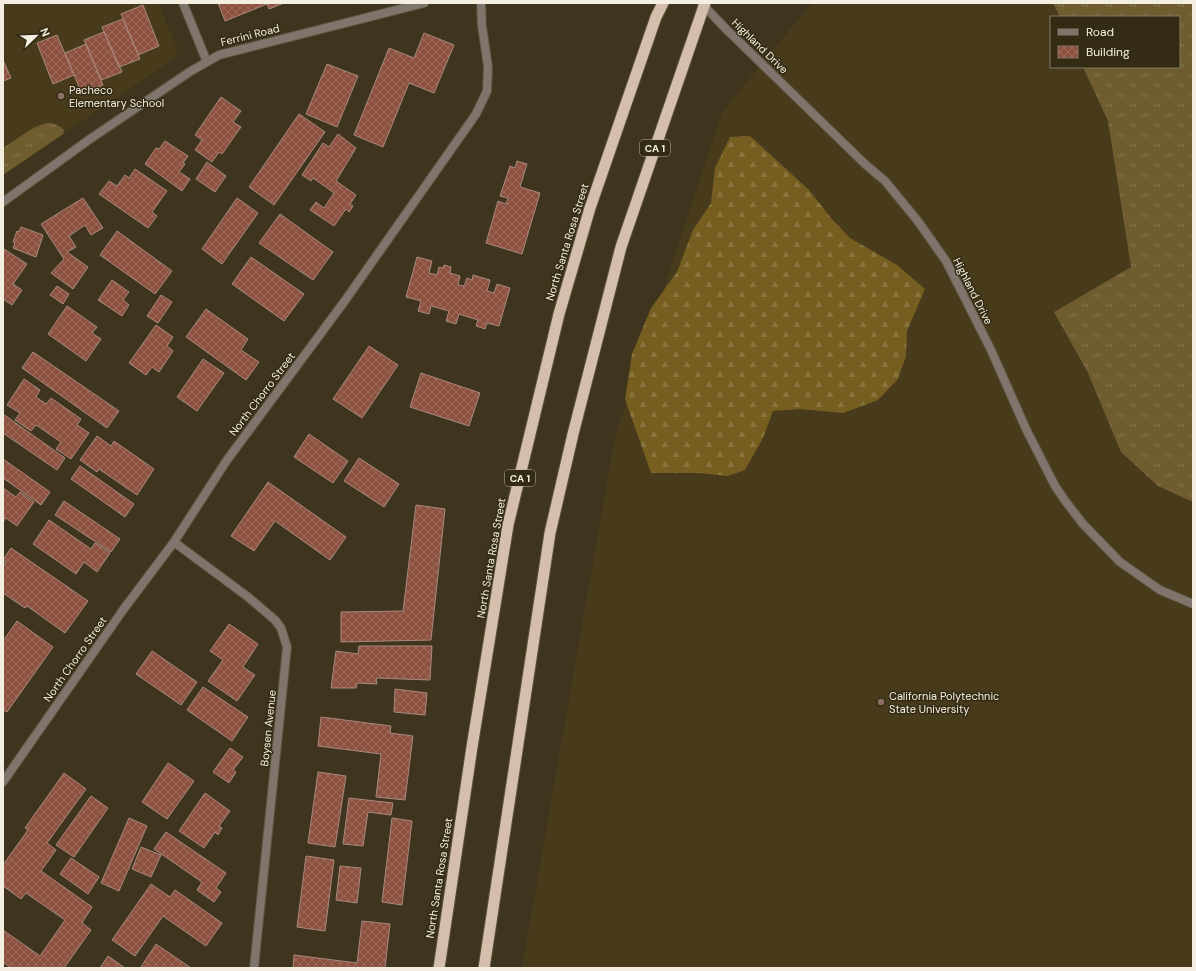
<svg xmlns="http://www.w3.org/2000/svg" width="1196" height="971" font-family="'DM Sans',sans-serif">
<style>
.built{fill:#473b1c;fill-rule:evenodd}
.grass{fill:url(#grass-tufts)}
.forest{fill:url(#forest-firs)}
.building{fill:url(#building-cross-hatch);stroke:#a88980}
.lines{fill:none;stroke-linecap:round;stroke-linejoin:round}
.minor-casing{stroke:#5c533d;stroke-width:10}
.tertiary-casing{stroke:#5c533d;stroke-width:10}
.trunk-casing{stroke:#5c533d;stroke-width:13}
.minor{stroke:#7f756c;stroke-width:8}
.tertiary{stroke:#7f756c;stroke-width:8}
.trunk{stroke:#d5bfac;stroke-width:11}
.education-dot{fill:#8d6e63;stroke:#342b14;stroke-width:1.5}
.labels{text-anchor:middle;stroke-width:3;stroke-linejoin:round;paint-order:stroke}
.shield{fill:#342b14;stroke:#bab4a3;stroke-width:1}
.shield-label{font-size:10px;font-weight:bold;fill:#f4efe0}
.street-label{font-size:11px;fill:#f4efe0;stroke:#342b14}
.poi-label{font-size:11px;fill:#f4efe0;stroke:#342b14;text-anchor:start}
</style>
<defs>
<pattern id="grass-tufts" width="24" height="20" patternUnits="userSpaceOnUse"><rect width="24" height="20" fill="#6f5d30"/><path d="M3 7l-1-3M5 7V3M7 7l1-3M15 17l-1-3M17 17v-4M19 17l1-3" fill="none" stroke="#84754e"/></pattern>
<pattern id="forest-firs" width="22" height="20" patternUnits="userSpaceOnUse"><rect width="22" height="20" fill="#755e1f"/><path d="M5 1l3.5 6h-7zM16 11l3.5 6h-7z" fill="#89753f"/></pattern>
<pattern id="building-cross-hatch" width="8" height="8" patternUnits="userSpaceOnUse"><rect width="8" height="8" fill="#8d5140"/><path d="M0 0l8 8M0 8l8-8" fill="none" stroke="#9e6a5b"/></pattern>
</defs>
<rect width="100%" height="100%" fill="#3f351e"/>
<path class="built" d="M 3,3 L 158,3 L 177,48 L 175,58 L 3,175 Z
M 812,3 L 1193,3 L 1193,968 L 522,968 L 615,437 L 722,112 ZM 1051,17 L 1179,17 L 1179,67 L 1051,67 Z"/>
<path class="grass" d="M 1053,3 L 1193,3 L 1193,502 L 1158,486 L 1121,452 L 1088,373 L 1054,312 L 1131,267 L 1108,121 L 1083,67 L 1179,67 L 1179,17 L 1060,17 Z
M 46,123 C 53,123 58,124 64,130 L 63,134 L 3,175 L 3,148 L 33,128 Z"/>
<path class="forest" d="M 750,136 L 809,190 L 831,218 L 850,238 L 897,265 L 925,289 L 907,331 L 906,356 L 898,379 L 878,400 L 843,413 L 800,409 L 773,411 L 763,438 L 745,470 L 728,476 L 698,473 L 651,473 L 625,399 L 632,354 L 651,308 L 677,272 L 693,230 L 711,203 L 715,168 L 730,137 Z"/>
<path class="building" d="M 218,3 L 284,3 L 269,9 L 267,4 L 225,21 Z
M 143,5 L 159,46 L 138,55 L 121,14 Z
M 123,19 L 140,59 L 119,67 L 102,27 Z
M 104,32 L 122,72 L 101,80 L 84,40 Z
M 424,33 L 454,45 L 434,93 L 409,83 L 383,147 L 354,135 L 389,48 L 414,58 Z
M 57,35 L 74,75 L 53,84 L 37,43 Z
M 86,44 L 103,85 L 82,94 L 65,53 Z
M 3,60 L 11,78 L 3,81 Z
M 327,64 L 358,76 L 337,127 L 306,114 Z
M 221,97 L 241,111 L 233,122 L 241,127 L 222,154 L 219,152 L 212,162 L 195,150 L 202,140 L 195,135 Z
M 299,114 L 325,132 L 274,205 L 249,187 Z
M 338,134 L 356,148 L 336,181 L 356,195 L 350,204 L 353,206 L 349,212 L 346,209 L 334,226 L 310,210 L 316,202 L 324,208 L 334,193 L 313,178 L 311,181 L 302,175 L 323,143 L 329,147 Z
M 165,141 L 188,156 L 183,163 L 185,164 L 179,172 L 190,179 L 182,191 L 145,164 L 156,148 L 159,149 Z
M 517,161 L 527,164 L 520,187 L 540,193 L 522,254 L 486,243 L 498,201 L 506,204 L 508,198 L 500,196 L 510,166 L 515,168 Z
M 207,162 L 226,176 L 215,192 L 196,179 Z
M 135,169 L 167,191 L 152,212 L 157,216 L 148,228 L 99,194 L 109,181 L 117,186 L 125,175 L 129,178 Z
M 83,198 L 103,228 L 91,235 L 85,225 L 69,236 L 76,247 L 67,252 L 88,267 L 73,289 L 51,273 L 64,259 L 41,224 Z
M 237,198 L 258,213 L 222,264 L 202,249 Z
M 280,214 L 333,252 L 313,280 L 259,243 Z
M 21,227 L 43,235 L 36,257 L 13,248 L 15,243 L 13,242 L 17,231 L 19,232 Z
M 117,231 L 172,271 L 155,294 L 100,255 Z
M 3,249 L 4,249 L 27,264 L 13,284 L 22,290 L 12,305 L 3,299 Z
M 251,257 L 304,294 L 284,321 L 232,284 Z
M 417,257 L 432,261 L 429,273 L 437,275 L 439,267 L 443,268 L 444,265 L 451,267 L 450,273 L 460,276 L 458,285 L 464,286 L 467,278 L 472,280 L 473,275 L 490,280 L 487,291 L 494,293 L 497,284 L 510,288 L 499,326 L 487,323 L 485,329 L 476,326 L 478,320 L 459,314 L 456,324 L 446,321 L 449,311 L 431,306 L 429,314 L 418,311 L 421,301 L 406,297 Z
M 112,280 L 129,292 L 123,300 L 129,305 L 122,316 L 98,300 Z
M 57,286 L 69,294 L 63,304 L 50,295 Z
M 161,295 L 172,302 L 158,323 L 147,316 Z
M 67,306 L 97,327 L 92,333 L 101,339 L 86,361 L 48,334 Z
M 206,309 L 248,339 L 241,350 L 259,362 L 246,380 L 186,337 Z
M 156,325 L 173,337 L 167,346 L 173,351 L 159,372 L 152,367 L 146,375 L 129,363 Z
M 369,346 L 398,365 L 362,418 L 333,399 Z
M 33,352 L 119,411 L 107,428 L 22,368 Z
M 203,359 L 224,373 L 197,411 L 177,397 Z
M 421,373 L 480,393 L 469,426 L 410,407 Z
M 24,379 L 40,390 L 36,397 L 46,404 L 51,398 L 81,419 L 77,425 L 89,433 L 71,459 L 56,449 L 61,442 L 36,425 L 31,431 L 15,420 L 20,413 L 7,405 Z
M 3,414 L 65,458 L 57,470 L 3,433 Z
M 309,434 L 348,461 L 333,483 L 294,457 Z
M 97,436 L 111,446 L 114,441 L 154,469 L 137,495 L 99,469 L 97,472 L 80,460 Z
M 359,458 L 399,484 L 384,507 L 344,481 Z
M 3,459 L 50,492 L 41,505 L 3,478 Z
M 80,466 L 134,504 L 125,517 L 71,479 Z
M 268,482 L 346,537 L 330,560 L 275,521 L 254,551 L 231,536 Z
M 3,488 L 16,497 L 20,492 L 34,502 L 17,526 L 6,518 L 3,522 Z
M 64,501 L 120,539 L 111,552 L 55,515 Z
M 416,505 L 445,509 L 431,640 L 341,642 L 341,612 L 403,611 Z
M 49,520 L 91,549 L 95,543 L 110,553 L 97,572 L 84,562 L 76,574 L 33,544 Z
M 11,548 L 88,601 L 65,633 L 27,606 L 25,608 L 3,593 L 3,566 L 6,562 L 3,560 Z
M 17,621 L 53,647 L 7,712 L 3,710 L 3,641 Z
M 229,624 L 258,644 L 243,667 L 255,675 L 237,701 L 208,681 L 223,660 L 210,651 Z
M 359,646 L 432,646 L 430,680 L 376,678 L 377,684 L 357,683 L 356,688 L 331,688 L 336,651 L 358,654 Z
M 152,651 L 197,682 L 181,705 L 136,674 Z
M 203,687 L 248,717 L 232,741 L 187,710 Z
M 395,689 L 427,693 L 425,715 L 394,712 Z
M 321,717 L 391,726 L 390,733 L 413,736 L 405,800 L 376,797 L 381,754 L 318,746 Z
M 230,748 L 243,757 L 233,770 L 236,772 L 229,783 L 213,772 Z
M 168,763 L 194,781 L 167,819 L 142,802 Z
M 318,772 L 346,776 L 335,847 L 308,843 Z
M 64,773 L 86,789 L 47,843 L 56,850 L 41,871 L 92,907 L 82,923 L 91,930 L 64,968 L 11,968 L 3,962 L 3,930 L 40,956 L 65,920 L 26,893 L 21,899 L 3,886 L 3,865 L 28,830 L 25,828 Z
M 205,793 L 230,811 L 219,826 L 222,828 L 218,835 L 215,832 L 204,848 L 179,831 Z
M 91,796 L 108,808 L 74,857 L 56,845 Z
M 349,798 L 393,803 L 391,815 L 368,812 L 363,846 L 343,844 Z
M 129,818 L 147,826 L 119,891 L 101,883 Z
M 392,818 L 412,821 L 402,905 L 382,902 Z
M 166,832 L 226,873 L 216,888 L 221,892 L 214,902 L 197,890 L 202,882 L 154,849 Z
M 141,847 L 161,855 L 151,877 L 132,869 Z
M 306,856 L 334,860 L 325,931 L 297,927 Z
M 71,858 L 99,877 L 88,894 L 60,874 Z
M 340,866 L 361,868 L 357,903 L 336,900 Z
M 151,884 L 170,897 L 175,890 L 222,923 L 206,946 L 163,916 L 135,956 L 112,940 Z
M 362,921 L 390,924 L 385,968 L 293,968 L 294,955 L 357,963 Z
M 156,944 L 191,968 L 142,968 L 141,967 Z
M 108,956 L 125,968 L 100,968 Z"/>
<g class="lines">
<defs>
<path id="minor" d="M 183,3 L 207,62
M 3,202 L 90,139 L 191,71 L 219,55 L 424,3
M 174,542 L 248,597 L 275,620 L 281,628 L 287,647 L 254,968
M 3,782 L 123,610 L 174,542 L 227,460 L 344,302 L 476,114 L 487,91 L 488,67 L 482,26 L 481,3"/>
<path id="tertiary" d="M 702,4 L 727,30 L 865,164 L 885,181 L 917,220 L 946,261 L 991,350 L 1026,429 L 1055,486 L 1066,502 L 1083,524 L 1120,562 L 1160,590 L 1193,604"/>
<path id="trunk" d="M 439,968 L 472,747 L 508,525 L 559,314 L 590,208 L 656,17 L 663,3
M 484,968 L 550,533 L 573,434 L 621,247 L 705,3"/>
</defs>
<use href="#minor" class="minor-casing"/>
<use href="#tertiary" class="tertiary-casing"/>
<use href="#trunk" class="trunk-casing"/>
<use href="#minor" class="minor"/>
<use href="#tertiary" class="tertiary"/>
<use href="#trunk" class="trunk"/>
</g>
<g class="education-dot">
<circle cx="61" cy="96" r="4"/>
<circle cx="881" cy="702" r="4"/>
</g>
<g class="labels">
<g class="shield">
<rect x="640" y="140" width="30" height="16" rx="3"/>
<rect x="505" y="470" width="30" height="16" rx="3"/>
</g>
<g class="shield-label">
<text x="655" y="152">CA 1</text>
<text x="520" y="482">CA 1</text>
</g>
<g class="street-label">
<text transform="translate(250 35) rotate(-14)" y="4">Ferrini Road</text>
<text transform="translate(760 46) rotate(44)" y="4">Highland Drive</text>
<text transform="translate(567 242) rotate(-73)" y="4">North Santa Rosa Street</text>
<text transform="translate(973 291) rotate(63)" y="4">Highland Drive</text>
<text transform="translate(262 394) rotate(-53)" y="4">North Chorro Street</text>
<text transform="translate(491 558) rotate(-80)" y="4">North Santa Rosa Street</text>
<text transform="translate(75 659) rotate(-55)" y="4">North Chorro Street</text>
<text transform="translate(268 728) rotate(-84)" y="4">Boysen Avenue</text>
<text transform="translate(439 878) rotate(-81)" y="4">North Santa Rosa Street</text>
</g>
<g class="poi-label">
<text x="69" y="94">Pacheco<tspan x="69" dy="13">Elementary School</tspan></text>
<text x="889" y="700">California Polytechnic<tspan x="889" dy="13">State University</tspan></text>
</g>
</g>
<rect width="1196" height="971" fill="none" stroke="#f4efe0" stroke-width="8"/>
<rect x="1050" y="16" width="130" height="52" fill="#342b14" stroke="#817966"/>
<rect x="1058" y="29" width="20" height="6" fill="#7f756c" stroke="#817966"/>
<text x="1086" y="36" font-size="12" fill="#f4efe0">Road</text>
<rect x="1058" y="46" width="20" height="12" fill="url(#building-cross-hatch)" stroke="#817966"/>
<text x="1086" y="56" font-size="12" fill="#f4efe0">Building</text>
<g transform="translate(36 36) rotate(67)" stroke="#342b14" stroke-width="3" paint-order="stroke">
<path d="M0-3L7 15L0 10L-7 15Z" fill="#f4efe0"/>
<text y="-6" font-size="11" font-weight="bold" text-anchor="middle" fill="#f4efe0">N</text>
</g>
</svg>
